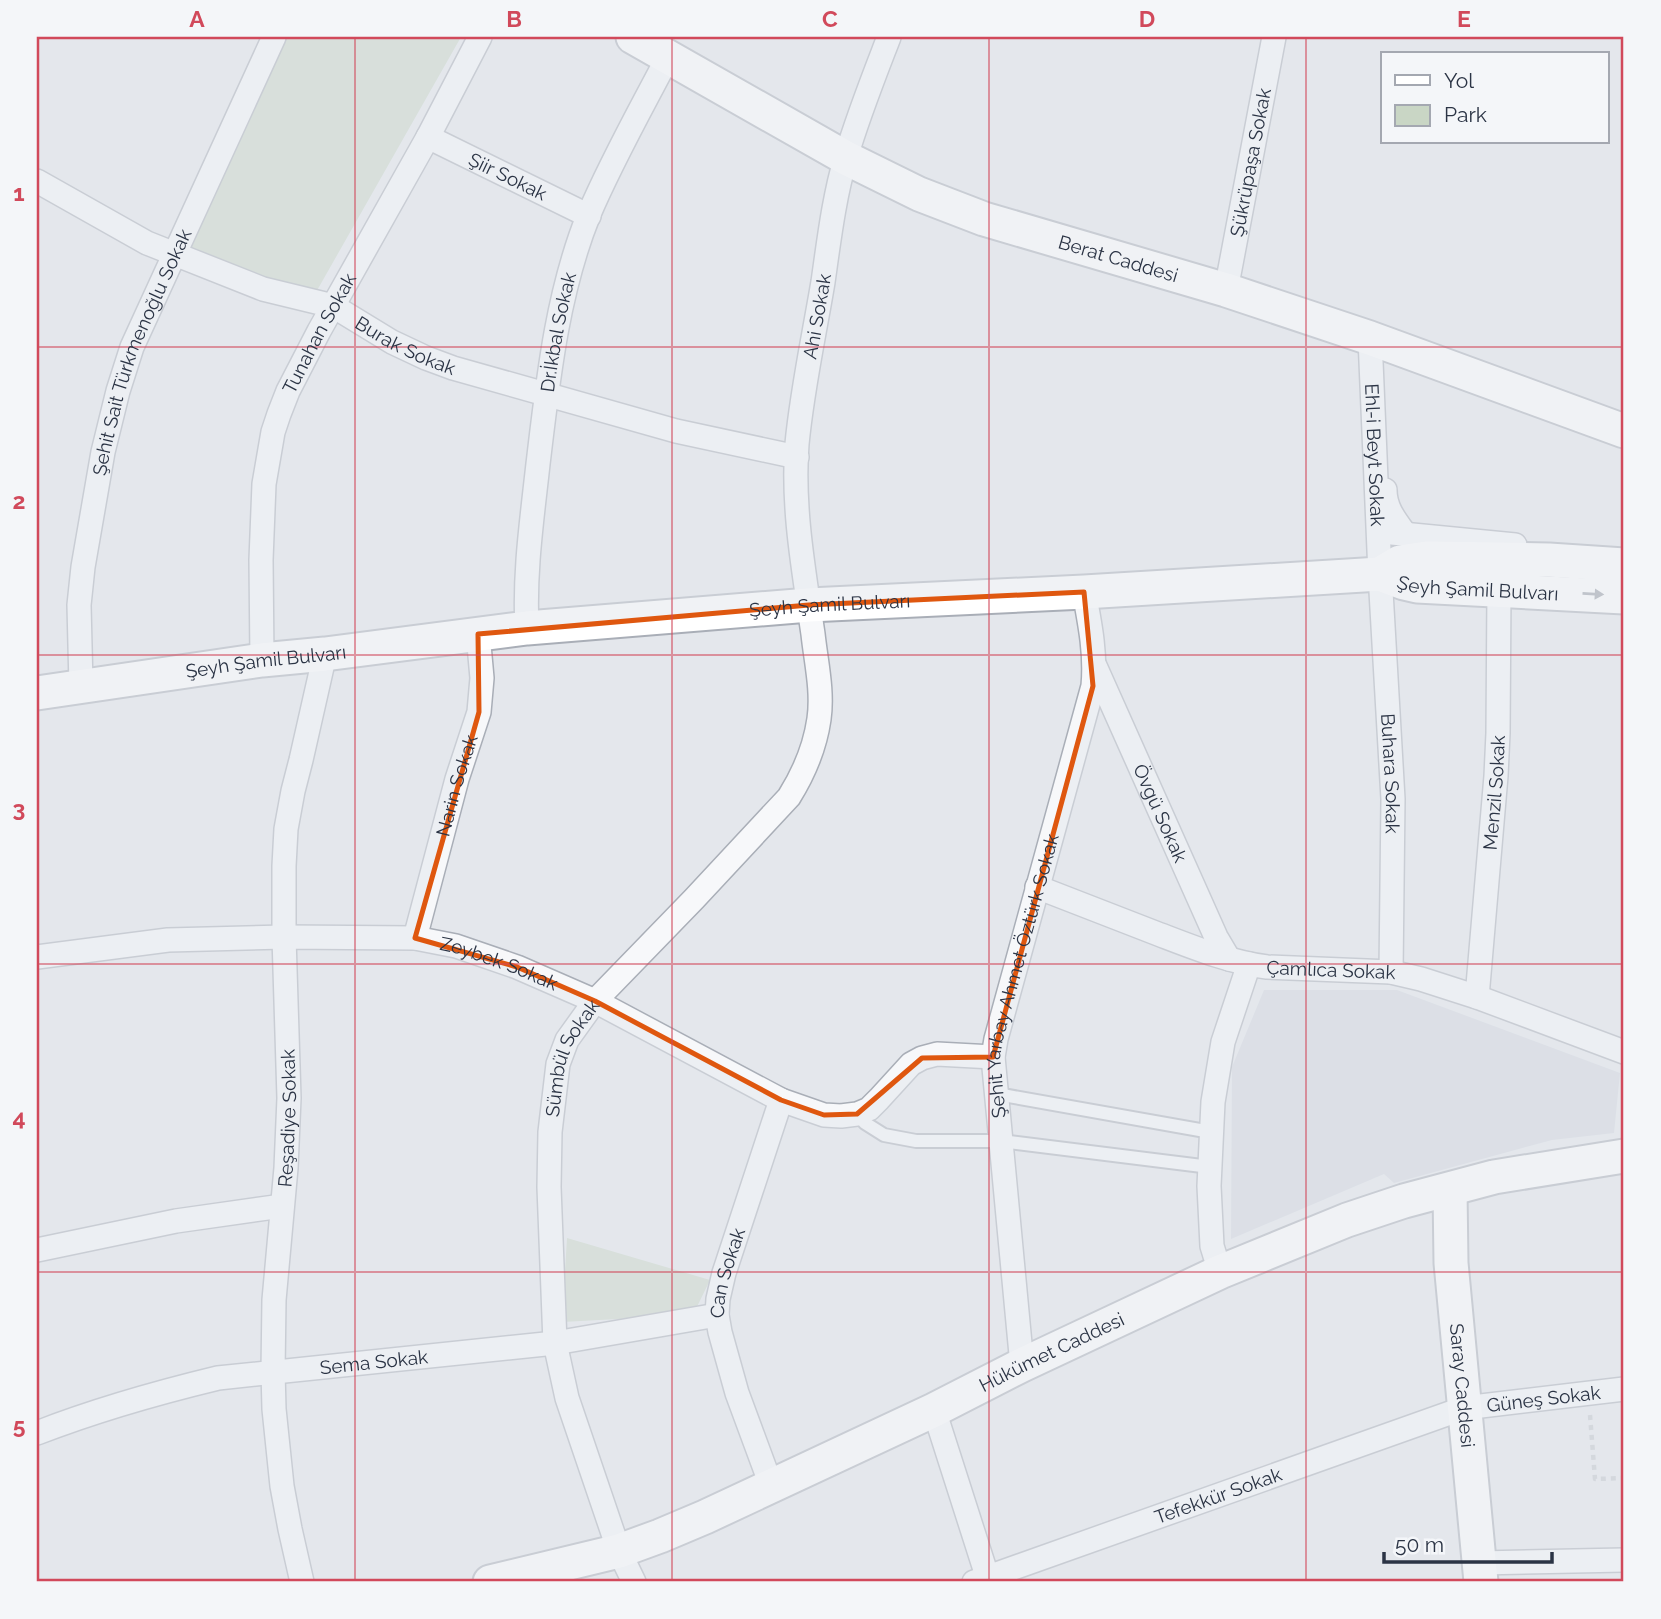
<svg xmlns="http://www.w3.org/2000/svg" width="1661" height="1619" font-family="Raleway,sans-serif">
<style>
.built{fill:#d2d6de}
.green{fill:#c9d6c5}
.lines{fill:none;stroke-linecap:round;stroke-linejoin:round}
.lane-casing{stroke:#a9aeb7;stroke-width:16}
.street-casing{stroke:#a9aeb7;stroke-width:26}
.secondary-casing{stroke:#a9aeb7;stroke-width:37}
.path{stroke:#c2c5cb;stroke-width:4.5;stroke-dasharray:5 5;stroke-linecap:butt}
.lane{stroke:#f7f8fa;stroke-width:12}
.street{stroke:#f7f8fa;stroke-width:23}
.secondary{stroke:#fff;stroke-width:33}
.oneway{fill:#959aa2}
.marked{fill:none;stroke:#df570f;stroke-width:5;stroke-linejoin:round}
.grid{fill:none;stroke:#d1495b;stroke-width:2;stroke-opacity:0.55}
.labels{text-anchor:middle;stroke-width:7;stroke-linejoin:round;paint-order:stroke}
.street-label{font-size:19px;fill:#2b3445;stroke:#f4f6f9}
.neatline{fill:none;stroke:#d1495b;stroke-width:2.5}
.grid-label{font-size:23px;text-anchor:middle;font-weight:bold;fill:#d1495b}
</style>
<rect width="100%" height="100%" fill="#e4e7ec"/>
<path class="built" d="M 1264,990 L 1397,990 L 1620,1073 L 1614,1133 L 1552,1140 L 1394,1183 L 1384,1174 L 1231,1239 L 1232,1067 Z"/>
<path class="green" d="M 287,37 L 461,37 L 315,294 L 182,252 Z
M 567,1238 L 710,1280 L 693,1315 L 562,1322 Z"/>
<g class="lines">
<defs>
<path id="lane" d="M 997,1094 L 1211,1132
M 857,1114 L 865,1123 L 884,1135 L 916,1141 L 1001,1141 L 1210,1167"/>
<g id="street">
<path id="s1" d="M 428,137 L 589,216"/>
<path id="s2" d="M 37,181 L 147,243 L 263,289 L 333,306 L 392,342 L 426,358 L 453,368 L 676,431 L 797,457"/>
<path id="s3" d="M 1226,290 L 1274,37"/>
<path id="s4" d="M 1370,338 L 1380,574 L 1393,799 L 1391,972"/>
<path d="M 1385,490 C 1385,508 1395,520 1406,535"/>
<path d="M 1392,533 L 1515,545"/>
<path id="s5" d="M 527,628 C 524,573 532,519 538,464 C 548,380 557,293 589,214 C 612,160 641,109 668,57"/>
<path id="s6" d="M 262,660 L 261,560 L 264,484 L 273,432 L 279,414 L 288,391 L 319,331 L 428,137 L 480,37"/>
<path id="s7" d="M 1095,666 L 1216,937 L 1229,959"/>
<path id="s8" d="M 81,686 L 79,605 L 83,567 L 103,452 L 118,391 L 132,347 L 274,37"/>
<path id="s9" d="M 1037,887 C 1075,902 1114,917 1153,932 C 1190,946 1228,962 1267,967 L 1391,972 L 1421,979 L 1477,997 L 1624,1052"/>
<path id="s10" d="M 415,938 L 457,779 L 479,712 L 482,678 L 478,634"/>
<path id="s11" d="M 37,957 L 168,940 L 284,937 L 415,938 L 456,946 L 517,967 L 595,1001 L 781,1100 L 824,1115 L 841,1116 L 857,1114 L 869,1109 L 879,1099 L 911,1064 L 922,1058 L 937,1054 L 993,1057"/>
<path id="s12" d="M 1477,997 L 1496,776 L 1498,733 L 1499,590"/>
<path d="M 37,1250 L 176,1221 L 282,1206"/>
<path d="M 1220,1272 L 1212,1246 L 1209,1186 L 1213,1102 L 1223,1042 L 1249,964"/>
<path id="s13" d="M 1022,1365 L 993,1057 L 996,1039 L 1093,686 C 1096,654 1090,624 1084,592"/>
<path d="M 934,1410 L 989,1582"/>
<path id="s14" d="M 37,1433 C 96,1410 156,1393 218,1378 L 555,1343 L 717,1315"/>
<path id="s15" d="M 771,1485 L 737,1393 L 720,1332 L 717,1315 L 718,1299 L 724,1273 L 781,1100"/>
<path d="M 1479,1563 L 1624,1560"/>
<path id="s16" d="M 302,1582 L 290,1529 L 282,1486 L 274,1409 L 273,1371 L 274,1300 L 286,1168 L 289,1098 L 284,937 L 284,866 L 286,829 L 293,791 L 301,760 L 325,654"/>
<path id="s17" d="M 634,1582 L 619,1551 L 567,1398 L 555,1343 L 549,1187 L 550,1132 L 558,1064 L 567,1040 L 595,1001 L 694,899 L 789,797 C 804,773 815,747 819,719 C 823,691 816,662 813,634 C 804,572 792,507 797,444 C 802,390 814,336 823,282 C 829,240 834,197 846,157 C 858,116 874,76 889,37"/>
<path id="s18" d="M 974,1582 L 1464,1408 L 1624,1389"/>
</g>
<g id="secondary">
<path id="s19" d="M 633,37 L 846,158 L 919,194 L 984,219 L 1226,290 L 1370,338 L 1624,431"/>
<path d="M 1380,574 L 1400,562 L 1427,558 L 1549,560 L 1624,565"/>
<path id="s20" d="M 37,693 L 262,660 L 325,654 L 527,628 L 809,605 L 1084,592 L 1380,574 L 1404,583 L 1417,586 L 1624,597"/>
<path id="s21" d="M 1450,1190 L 1451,1263 L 1481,1582"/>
<path id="s22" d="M 490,1582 L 619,1551 L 660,1536 L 705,1517 L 934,1410 L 1022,1365 L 1220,1272 L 1347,1220 L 1404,1201 L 1494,1177 L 1624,1156"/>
</g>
</defs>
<use href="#lane" class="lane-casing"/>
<use href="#street" class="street-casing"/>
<use href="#secondary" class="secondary-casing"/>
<path class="path" d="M 1590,1415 L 1595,1479 L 1624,1478"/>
<use href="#lane" class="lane"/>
<use href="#street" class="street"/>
<use href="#secondary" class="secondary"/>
</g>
<defs><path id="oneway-solid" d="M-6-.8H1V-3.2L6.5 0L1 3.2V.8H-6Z" transform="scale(1.75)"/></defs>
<use class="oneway" href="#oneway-solid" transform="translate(1593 594) rotate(3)"/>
<path d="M0 0H1661V1619H0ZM 1084,592 L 1093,686 L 993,1057 L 922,1058 L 857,1114 L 824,1115 L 781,1100 L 595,1001 L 517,967 L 415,938 L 479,712 L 478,634 L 809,605 Z" fill="#e4e7ec" fill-opacity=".55" fill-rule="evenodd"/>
<path class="marked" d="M 1084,592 L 1093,686 L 993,1057 L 922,1058 L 857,1114 L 824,1115 L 781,1100 L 595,1001 L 517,967 L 415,938 L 479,712 L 478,634 L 809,605 Z"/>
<path class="grid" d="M 355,37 L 355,1582M 672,37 L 672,1582M 989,37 L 989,1582M 1306,37 L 1306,1582M 37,347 L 1624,347M 37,655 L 1624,655M 37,964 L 1624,964M 37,1272 L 1624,1272"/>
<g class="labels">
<g class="street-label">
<text dy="7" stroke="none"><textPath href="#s3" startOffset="130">Şükrüpaşa Sokak</textPath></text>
<text dy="7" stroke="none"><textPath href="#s1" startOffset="89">Şiir Sokak</textPath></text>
<text dy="7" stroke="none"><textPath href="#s19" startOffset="536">Berat Caddesi</textPath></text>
<text dy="7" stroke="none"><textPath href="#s17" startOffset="1377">Ahi Sokak</textPath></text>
<text dy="7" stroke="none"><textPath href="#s5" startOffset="298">Dr.İkbal Sokak</textPath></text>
<text dy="7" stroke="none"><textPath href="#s6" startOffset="338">Tunahan Sokak</textPath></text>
<text dy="7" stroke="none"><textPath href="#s2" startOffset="406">Burak Sokak</textPath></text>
<text dy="7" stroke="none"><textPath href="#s8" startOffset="343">Şehit Sait Türkmenoğlu Sokak</textPath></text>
<text dy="7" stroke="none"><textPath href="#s4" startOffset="117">Ehl-i Beyt Sokak</textPath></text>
<text dy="7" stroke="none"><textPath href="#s20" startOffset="1449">Şeyh Şamil Bulvarı</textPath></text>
<text dy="7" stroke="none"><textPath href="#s20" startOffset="798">Şeyh Şamil Bulvarı</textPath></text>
<text dy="7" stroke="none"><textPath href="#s20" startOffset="231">Şeyh Şamil Bulvarı</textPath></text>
<text dy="7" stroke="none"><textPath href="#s4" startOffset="436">Buhara Sokak</textPath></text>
<text dy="7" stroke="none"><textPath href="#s10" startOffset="158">Narin Sokak</textPath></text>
<text dy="7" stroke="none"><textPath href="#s12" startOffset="205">Menzil Sokak</textPath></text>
<text dy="7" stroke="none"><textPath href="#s7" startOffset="161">Övgü Sokak</textPath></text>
<text dy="7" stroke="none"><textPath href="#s11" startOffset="467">Zeybek Sokak</textPath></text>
<text dy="7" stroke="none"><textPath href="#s9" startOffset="308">Çamlıca Sokak</textPath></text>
<text dy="7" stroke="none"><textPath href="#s13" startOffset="394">Şehit Yarbay Ahmet Öztürk Sokak</textPath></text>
<text dy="7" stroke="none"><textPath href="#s17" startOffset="542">Sümbül Sokak</textPath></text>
<text dy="7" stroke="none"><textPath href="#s16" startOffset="467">Reşadiye Sokak</textPath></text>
<text dy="7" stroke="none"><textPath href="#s15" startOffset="222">Can Sokak</textPath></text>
<text dy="7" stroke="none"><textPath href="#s22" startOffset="609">Hükümet Caddesi</textPath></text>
<text dy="7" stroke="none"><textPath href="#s14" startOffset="346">Sema Sokak</textPath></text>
<text dy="7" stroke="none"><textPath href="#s21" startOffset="196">Saray Caddesi</textPath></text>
<text dy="7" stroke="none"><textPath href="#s18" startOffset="600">Güneş Sokak</textPath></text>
<text dy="7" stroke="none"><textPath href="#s18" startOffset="259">Tefekkür Sokak</textPath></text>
</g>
</g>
<rect width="1661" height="1619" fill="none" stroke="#f4f6f9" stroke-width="77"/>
<rect x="1381" y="52" width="228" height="91" fill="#f4f6f9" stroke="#a4a8b1" stroke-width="2"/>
<rect x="1395" y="75" width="35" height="10" fill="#ffffff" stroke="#a4a8b1" stroke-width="2"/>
<text x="1444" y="88" font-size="21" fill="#2b3445">Yol</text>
<rect x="1395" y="105" width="35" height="21" fill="#c9d6c5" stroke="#a4a8b1" stroke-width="2"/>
<text x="1444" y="122" font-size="21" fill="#2b3445">Park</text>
<path d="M1384 1552v10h168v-10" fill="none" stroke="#2b3445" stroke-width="3.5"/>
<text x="1395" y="1552" font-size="21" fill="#2b3445" stroke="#f4f6f9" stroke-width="5" paint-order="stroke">50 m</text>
<rect x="38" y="38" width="1584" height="1542" class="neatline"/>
<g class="grid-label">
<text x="197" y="27">A</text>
<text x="514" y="27">B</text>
<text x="830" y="27">C</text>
<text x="1147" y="27">D</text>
<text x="1464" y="27">E</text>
<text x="19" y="201">1</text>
<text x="19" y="509">2</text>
<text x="19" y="817">3</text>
<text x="19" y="1126">4</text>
<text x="19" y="1434">5</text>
</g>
</svg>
